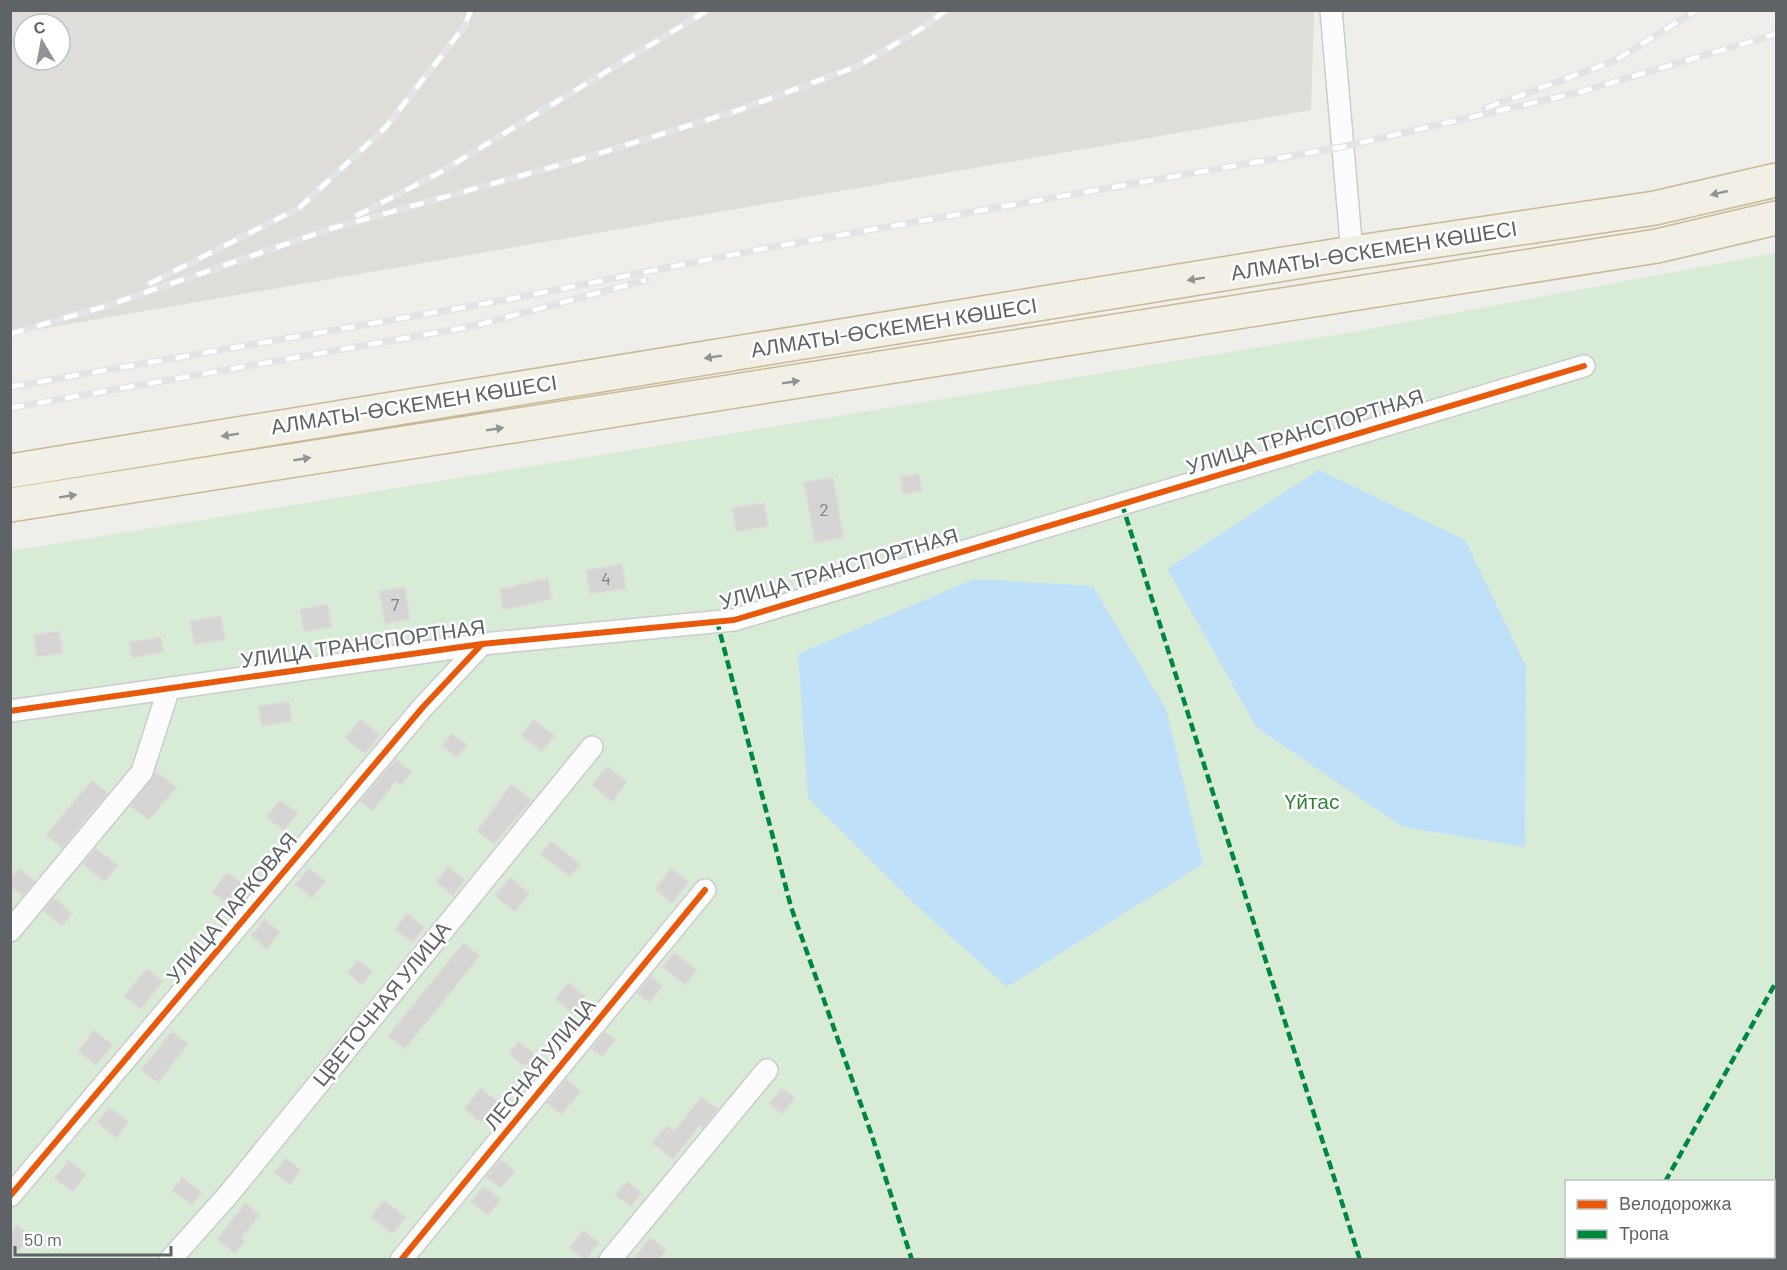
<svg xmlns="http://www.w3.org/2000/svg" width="1787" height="1270" font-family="Barlow,sans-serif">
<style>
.industrial{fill:#dfddda;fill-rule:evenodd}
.green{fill:#d8ebd6;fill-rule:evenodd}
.water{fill:#bfe0f9}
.building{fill:#d6d5d3;stroke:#deddd9;stroke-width:1.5}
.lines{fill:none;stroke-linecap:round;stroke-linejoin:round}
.minor-casing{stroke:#cbcccc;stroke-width:24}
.trunk-casing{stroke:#c8b996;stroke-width:36}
.minor{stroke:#fdfcfc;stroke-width:21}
.trunk{stroke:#f2f0e6;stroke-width:33}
.rail-casing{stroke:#e4e4e4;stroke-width:7}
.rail{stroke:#fff;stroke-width:4.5;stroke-dasharray:14;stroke-linecap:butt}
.quiet{stroke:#00873e;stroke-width:4.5;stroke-dasharray:9 4.5;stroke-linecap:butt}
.cycleway-casing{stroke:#fff;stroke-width:10}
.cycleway{stroke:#e8590c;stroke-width:6}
.oneway{fill:#929494}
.labels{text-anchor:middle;stroke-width:5;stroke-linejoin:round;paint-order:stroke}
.number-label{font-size:18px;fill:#7e8184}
.street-label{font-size:21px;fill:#5f6368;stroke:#fff}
.park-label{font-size:21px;fill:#348238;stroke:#fff}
</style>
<rect width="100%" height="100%" fill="#efeeea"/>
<path class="industrial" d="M 11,10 L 1314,11 L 1311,110 L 11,334 ZM 24,24 L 60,24 L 60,60 L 24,60 Z"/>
<path class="green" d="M 1776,253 L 1776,1259 L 11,1260 L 11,551 L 1347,333 ZM 1566,1182 L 1774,1182 L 1774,1256 L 1566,1256 Z"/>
<path class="water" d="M 1319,470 L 1465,540 L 1526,666 L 1525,847 L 1403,827 L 1257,728 L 1167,569 Z
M 974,579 L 1093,586 L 1166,709 L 1203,864 L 1007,987 L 918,907 L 808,798 L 798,654 Z"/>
<path class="building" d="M 919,474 L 922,491 L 903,494 L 900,477 Z
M 833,477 L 844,538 L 815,543 L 804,482 Z
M 764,503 L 768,526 L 736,532 L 732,508 Z
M 622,564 L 626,589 L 590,594 L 586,570 Z
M 548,578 L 552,599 L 503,610 L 500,589 Z
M 405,587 L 410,619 L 385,624 L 379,591 Z
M 328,604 L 332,627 L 304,632 L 300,609 Z
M 221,616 L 225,640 L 194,645 L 190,621 Z
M 59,631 L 63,653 L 37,657 L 33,635 Z
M 161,637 L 164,652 L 132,658 L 129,642 Z
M 289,701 L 292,721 L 262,726 L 258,706 Z
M 360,719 L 380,735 L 365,754 L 345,738 Z
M 533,719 L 555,736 L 542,752 L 521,735 Z
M 452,733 L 467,745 L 457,758 L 442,746 Z
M 396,759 L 412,772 L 401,785 L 396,781 L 373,811 L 360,801 Z
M 607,766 L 627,782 L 612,802 L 592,785 Z
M 156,772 L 177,787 L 149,820 L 130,806 Z
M 92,780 L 108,793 L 62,848 L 46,835 Z
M 511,784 L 532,800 L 494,844 L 477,831 Z
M 280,800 L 298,813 L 284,831 L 266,817 Z
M 551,841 L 581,864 L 570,877 L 540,854 Z
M 96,848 L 118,865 L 105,882 L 82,864 Z
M 448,866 L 465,880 L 453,896 L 436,882 Z
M 19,868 L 35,881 L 23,896 L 10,886 L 10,879 Z
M 309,868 L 326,881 L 312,898 L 295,885 Z
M 671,868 L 689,882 L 672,903 L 655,889 Z
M 227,872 L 243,884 L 227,904 L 212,892 Z
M 510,877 L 530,894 L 515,912 L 495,896 Z
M 54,898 L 72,913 L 62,926 L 43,911 Z
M 407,913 L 425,927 L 413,943 L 395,929 Z
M 264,919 L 280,932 L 267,949 L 251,936 Z
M 463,943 L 480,956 L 405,1049 L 388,1036 Z
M 674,952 L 697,970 L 685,985 L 662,967 Z
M 358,960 L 373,971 L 362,985 L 347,973 Z
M 147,968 L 163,981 L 141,1009 L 124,996 Z
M 651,976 L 663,986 L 649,1003 L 637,993 Z
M 568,982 L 585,996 L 573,1013 L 555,999 Z
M 94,1030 L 113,1045 L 96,1065 L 78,1051 Z
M 172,1031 L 188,1044 L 158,1083 L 141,1070 Z
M 605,1032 L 616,1040 L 602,1057 L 591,1049 Z
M 518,1041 L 535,1054 L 525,1066 L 509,1054 Z
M 566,1079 L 581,1091 L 561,1115 L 546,1103 Z
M 481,1088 L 498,1102 L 481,1123 L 464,1109 Z
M 782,1088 L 795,1098 L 782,1114 L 769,1104 Z
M 701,1097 L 718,1109 L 703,1128 L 700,1125 L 673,1159 L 652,1143 L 667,1125 L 674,1131 Z
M 109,1107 L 129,1122 L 116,1138 L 97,1122 Z
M 286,1158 L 301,1170 L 290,1185 L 274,1173 Z
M 500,1159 L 515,1171 L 501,1188 L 486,1177 Z
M 69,1160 L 86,1175 L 72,1192 L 54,1178 Z
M 182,1177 L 202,1193 L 192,1205 L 172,1190 Z
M 627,1181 L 642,1193 L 631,1207 L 615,1195 Z
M 484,1186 L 501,1200 L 488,1215 L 471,1202 Z
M 384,1200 L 406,1217 L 393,1234 L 371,1217 Z
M 245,1203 L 260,1215 L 241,1238 L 245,1241 L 235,1254 L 217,1239 Z
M 17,1225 L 31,1236 L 10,1260 L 10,1234 Z
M 583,1230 L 599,1243 L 586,1260 L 569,1248 Z
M 650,1237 L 666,1250 L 659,1260 L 633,1260 Z"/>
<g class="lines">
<defs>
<path id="minor" d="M 1331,10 L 1352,253
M 10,711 L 482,644 L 734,620 L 1584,366
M 10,931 L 142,772 L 169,688
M 10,1196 L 423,707 L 482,644
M 170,1260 L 228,1195 L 592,747
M 401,1260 L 705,890
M 610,1260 L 767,1070"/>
<path id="trunk" d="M 10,471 L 1352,253 L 1655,208 L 1776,180
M 10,505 L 1657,246 L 1776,218"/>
</defs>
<use href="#minor" class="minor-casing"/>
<use href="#trunk" class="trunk-casing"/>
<use href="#minor" class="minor"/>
<use href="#trunk" class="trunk"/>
<defs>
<path id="rail" d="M 1486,108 L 1614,61 L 1697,10
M 356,216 L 439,173 L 708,10
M 149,284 L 299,208 L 385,128 L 464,27 L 471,10
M 10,334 L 106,306 L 333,228 L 578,160 L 739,110 L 858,66 L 924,27 L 946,10
M 10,387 L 505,300 L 761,249 L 1342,147 L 1580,92 L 1776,34
M 10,408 L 474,326 L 646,280"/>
</defs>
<use href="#rail" class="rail-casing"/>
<use href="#rail" class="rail"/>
<path class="quiet" d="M 1122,504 L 1360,1260
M 717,621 L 791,907 L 871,1133 L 912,1260
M 1665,1182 L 1776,982
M 1622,1260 L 1624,1256"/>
<defs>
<path id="cycleway" d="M 10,711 L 482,644 L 734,620 L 1584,366
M 10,1196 L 423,707 L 482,644
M 401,1260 L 705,890"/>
</defs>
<use href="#cycleway" class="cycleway-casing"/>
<use href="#cycleway" class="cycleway"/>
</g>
<defs><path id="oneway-solid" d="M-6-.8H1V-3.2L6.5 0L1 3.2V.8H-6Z" transform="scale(1.5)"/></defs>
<g class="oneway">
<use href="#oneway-solid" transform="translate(1719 193) rotate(167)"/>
<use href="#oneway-solid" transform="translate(1196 279) rotate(171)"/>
<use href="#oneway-solid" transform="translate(713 357) rotate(171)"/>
<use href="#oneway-solid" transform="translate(791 382) rotate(-9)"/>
<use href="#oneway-solid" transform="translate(495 429) rotate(-9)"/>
<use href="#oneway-solid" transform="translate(230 435) rotate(171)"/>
<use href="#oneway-solid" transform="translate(302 459) rotate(-9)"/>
<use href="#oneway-solid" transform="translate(68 496) rotate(-9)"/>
</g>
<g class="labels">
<g class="number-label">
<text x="824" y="516">2</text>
<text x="606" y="585">4</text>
<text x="395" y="611">7</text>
</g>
<g class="street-label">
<text transform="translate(1374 251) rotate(-9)" y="7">АЛМАТЫ-ӨСКЕМЕН КӨШЕСІ</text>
<text transform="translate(894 328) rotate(-9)" y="7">АЛМАТЫ-ӨСКЕМЕН КӨШЕСІ</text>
<text transform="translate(414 405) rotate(-9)" y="7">АЛМАТЫ-ӨСКЕМЕН КӨШЕСІ</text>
<text transform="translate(1305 432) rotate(-17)" y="7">УЛИЦА ТРАНСПОРТНАЯ</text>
<text transform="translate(839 569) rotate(-16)" y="7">УЛИЦА ТРАНСПОРТНАЯ</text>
<text transform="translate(363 644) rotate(-8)" y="7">УЛИЦА ТРАНСПОРТНАЯ</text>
<text transform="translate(232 908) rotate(-50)" y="7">УЛИЦА ПАРКОВАЯ</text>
<text transform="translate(382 1004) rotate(-51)" y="7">ЦВЕТОЧНАЯ УЛИЦА</text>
<text transform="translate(540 1064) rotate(-51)" y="7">ЛЕСНАЯ УЛИЦА</text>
</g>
<g class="park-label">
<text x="1312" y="809">Үйтас</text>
</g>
</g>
<rect width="1787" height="1270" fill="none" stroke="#5f6368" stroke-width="24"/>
<rect x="1565" y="1180" width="210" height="78" fill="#ffffff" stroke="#bfc1c3" stroke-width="1.5"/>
<rect x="1577" y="1200" width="30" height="9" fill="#e8590c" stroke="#bfc1c3" stroke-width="1.5"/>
<text x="1619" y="1210" font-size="18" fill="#5f6368">Велодорожка</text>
<rect x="1577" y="1230" width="30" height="9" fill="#00873e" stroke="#bfc1c3" stroke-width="1.5"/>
<text x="1619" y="1240" font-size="18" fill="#5f6368">Тропа</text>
<g transform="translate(42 42) rotate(350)"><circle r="28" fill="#ffffff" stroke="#bfc1c3" stroke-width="1.5"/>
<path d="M0-4.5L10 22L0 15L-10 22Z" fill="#919496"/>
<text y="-9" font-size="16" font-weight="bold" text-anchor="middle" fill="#5f6368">С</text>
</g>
<path d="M15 1246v9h156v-9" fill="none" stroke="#5f6368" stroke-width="3"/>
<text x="24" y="1246" font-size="18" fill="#5f6368" stroke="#ffffff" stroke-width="4.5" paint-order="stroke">50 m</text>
</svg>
